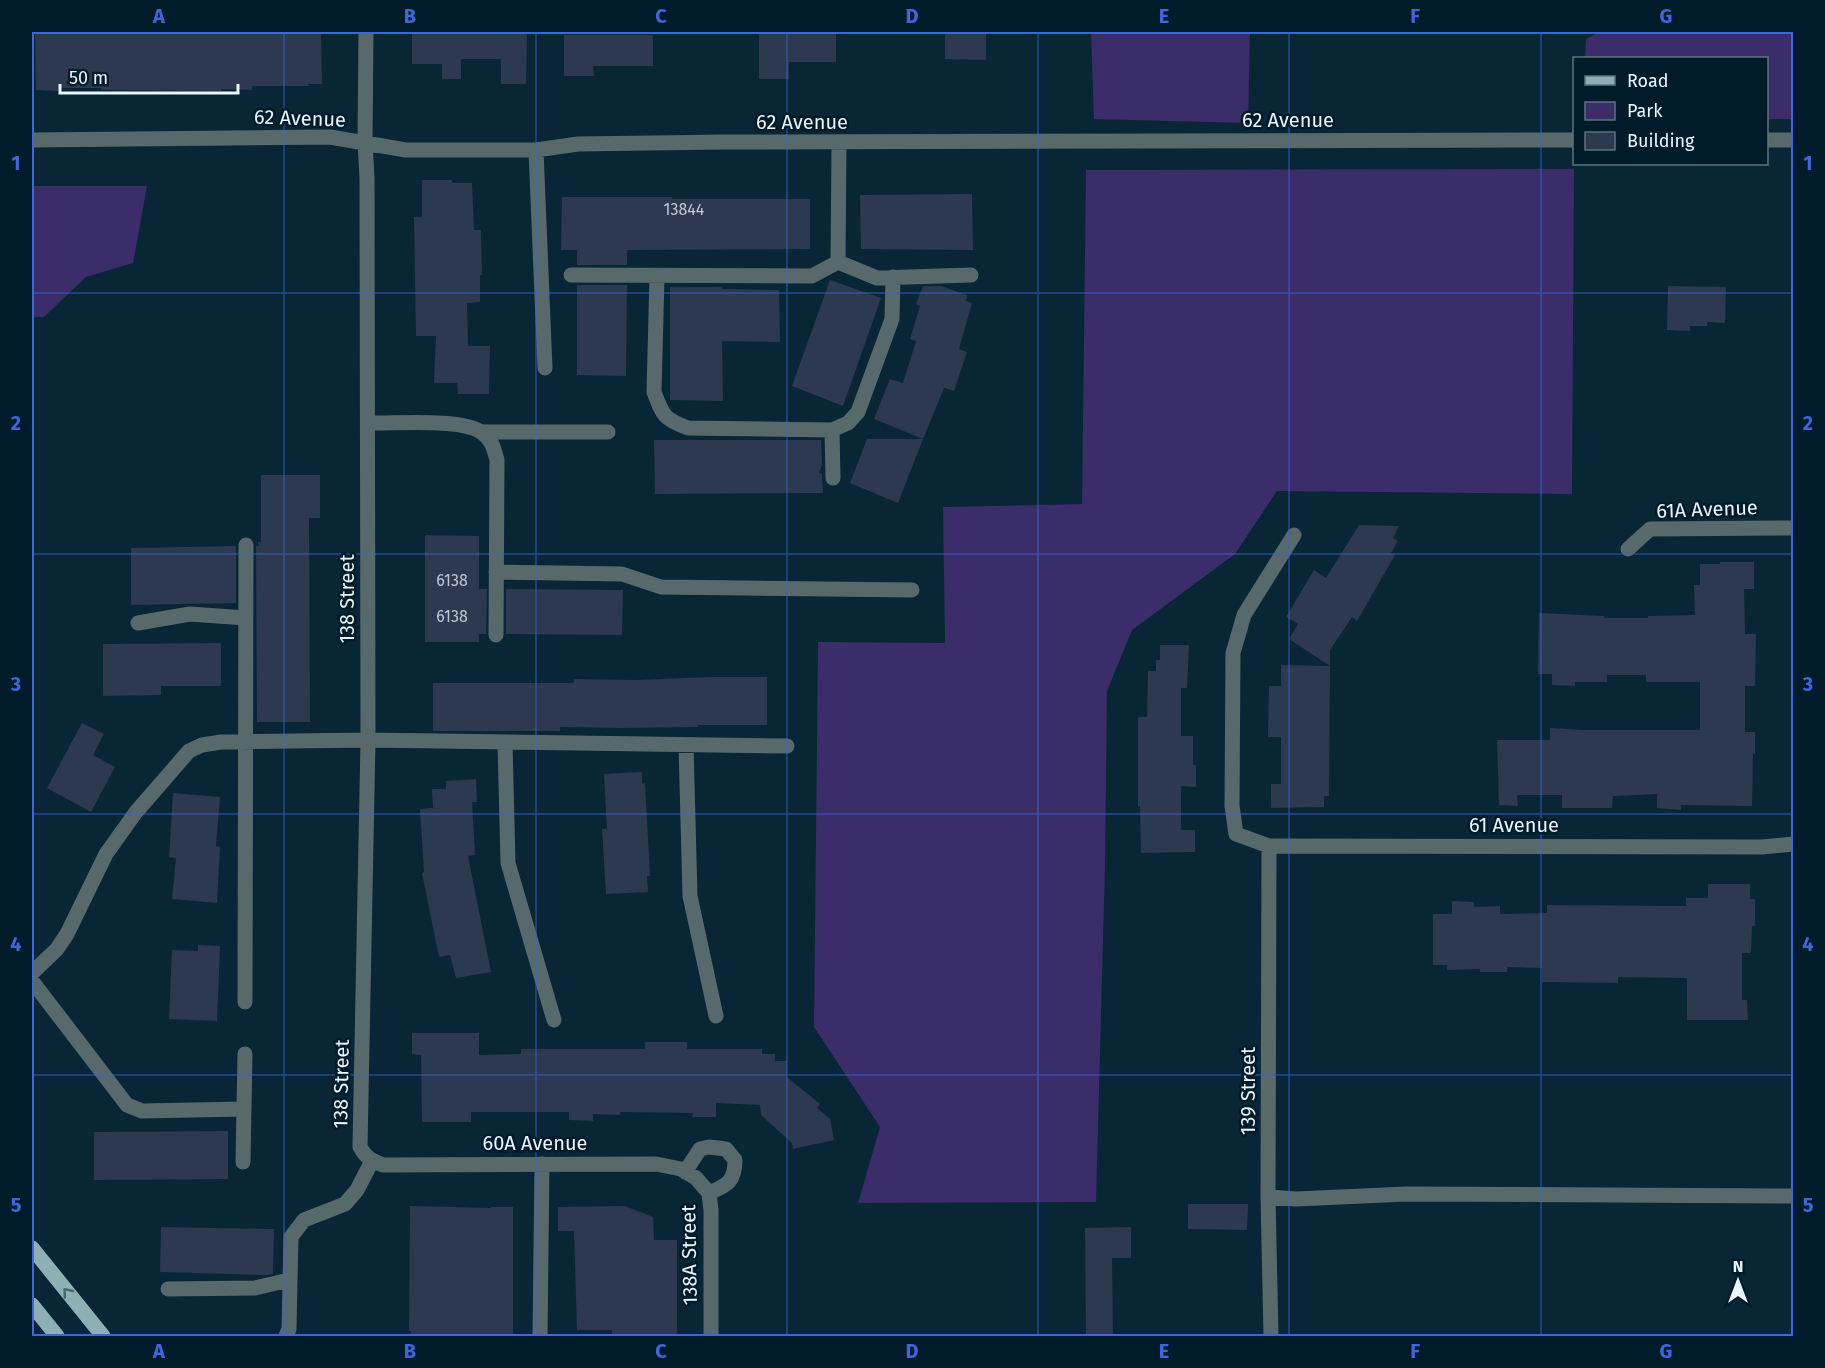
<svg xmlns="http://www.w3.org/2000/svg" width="1825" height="1368" font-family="'Fira Sans',sans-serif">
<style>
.green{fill:#3a2d69}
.building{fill:#2d3951}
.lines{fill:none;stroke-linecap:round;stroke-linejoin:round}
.minor{stroke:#58696b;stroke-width:15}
.major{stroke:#8db0b5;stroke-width:15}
.oneway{stroke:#466670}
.grid{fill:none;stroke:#3c67de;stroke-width:1.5;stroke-opacity:0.55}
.labels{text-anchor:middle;stroke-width:5;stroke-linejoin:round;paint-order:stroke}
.number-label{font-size:16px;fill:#bcc7d2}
.street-label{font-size:20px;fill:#ecf6fd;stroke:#001c2b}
.neatline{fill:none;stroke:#3c67de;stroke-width:2}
.grid-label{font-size:20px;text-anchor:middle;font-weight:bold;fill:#3c67de}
</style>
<rect width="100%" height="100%" fill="#082635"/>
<path class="green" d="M 1091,32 L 1250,32 L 1248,123 L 1094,119 Z
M 1599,32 L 1793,32 L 1793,119 L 1767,119 L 1766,58 L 1585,58 L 1586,39 Z
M 1574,169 L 1572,494 L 1277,491 L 1235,554 L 1132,630 L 1107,691 L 1105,865 L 1096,1202 L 858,1203 L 880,1127 L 814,1027 L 818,642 L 945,643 L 943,507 L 1082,504 L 1086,170 Z
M 32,186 L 147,186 L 133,263 L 86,277 L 44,317 L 32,317 Z"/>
<path class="building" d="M 35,32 L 220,32 L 220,34 L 321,33 L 322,84 L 308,84 L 309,86 L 252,86 L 252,90 L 221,89 L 221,91 L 101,90 L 101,88 L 58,88 L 58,91 L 36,90 Z
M 412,32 L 527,32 L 526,84 L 501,84 L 501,59 L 461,59 L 461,79 L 442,79 L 442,64 L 412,64 Z
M 759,32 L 836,32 L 836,62 L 789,62 L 789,79 L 759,79 Z
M 945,32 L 986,32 L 986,60 L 945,59 Z
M 564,35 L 653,35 L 653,66 L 593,66 L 594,76 L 564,76 Z
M 422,180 L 452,180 L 452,183 L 472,183 L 474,230 L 481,230 L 482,275 L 480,275 L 480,302 L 467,303 L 468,346 L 490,346 L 489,394 L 458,394 L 457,383 L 434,383 L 436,336 L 416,336 L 414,217 L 422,217 Z
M 972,194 L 973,250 L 861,249 L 860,195 Z
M 562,197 L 672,197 L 672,199 L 810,199 L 810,249 L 627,250 L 627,265 L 577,265 L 577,250 L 561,250 Z
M 830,280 L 881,298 L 843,406 L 792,386 Z
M 577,285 L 627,285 L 626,376 L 577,375 Z
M 923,286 L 941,286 L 967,295 L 966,301 L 972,303 L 959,349 L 967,352 L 954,391 L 944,388 L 923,439 L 874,419 L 890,379 L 903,383 L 916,341 L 910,339 L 920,306 L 916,304 Z
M 1668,286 L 1726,287 L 1725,323 L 1707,322 L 1707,326 L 1690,326 L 1690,331 L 1667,330 Z
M 670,287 L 722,287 L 722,289 L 779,290 L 780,342 L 722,341 L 723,401 L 670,400 Z
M 867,439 L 923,439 L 898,503 L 850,483 Z
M 654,440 L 821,440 L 822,465 L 819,473 L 822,474 L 823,493 L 655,494 Z
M 261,475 L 320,475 L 320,518 L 309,518 L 310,722 L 257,722 L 256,546 L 259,546 L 258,542 L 261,542 Z
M 1359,525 L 1399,526 L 1393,538 L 1398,541 L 1391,553 L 1395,555 L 1357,621 L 1352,617 L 1330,650 L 1330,666 L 1289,639 L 1298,624 L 1286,617 L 1314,570 L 1326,578 Z
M 425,535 L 479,536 L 479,589 L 487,589 L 486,634 L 479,634 L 479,642 L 425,642 Z
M 236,546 L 236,603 L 131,605 L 131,548 Z
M 1720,562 L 1754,562 L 1754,589 L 1744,589 L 1745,634 L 1756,634 L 1755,686 L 1745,686 L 1745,732 L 1755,732 L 1755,754 L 1753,754 L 1752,806 L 1681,805 L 1681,810 L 1657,808 L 1657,794 L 1613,796 L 1612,808 L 1562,808 L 1562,795 L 1517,795 L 1518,806 L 1499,805 L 1497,740 L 1550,740 L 1550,728 L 1584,730 L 1700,730 L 1700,682 L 1646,682 L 1646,675 L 1607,675 L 1607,682 L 1575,682 L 1575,686 L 1552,685 L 1552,674 L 1538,674 L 1539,613 L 1604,616 L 1604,618 L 1648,618 L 1648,616 L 1695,615 L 1694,585 L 1700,585 L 1700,564 L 1720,564 Z
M 506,589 L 623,590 L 622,635 L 506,634 Z
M 221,643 L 221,686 L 161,686 L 161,695 L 103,696 L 103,644 Z
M 1160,645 L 1189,645 L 1187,688 L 1181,688 L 1181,736 L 1193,736 L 1193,765 L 1196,765 L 1196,787 L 1181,786 L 1181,830 L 1195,830 L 1195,852 L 1141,853 L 1140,806 L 1138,806 L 1138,717 L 1147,717 L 1148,671 L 1156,671 L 1156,660 L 1160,660 Z
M 1281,665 L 1330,666 L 1329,796 L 1324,796 L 1324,807 L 1271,808 L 1271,784 L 1281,784 L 1281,737 L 1268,737 L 1269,686 L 1281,686 Z
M 712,677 L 767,677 L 767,725 L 698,725 L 698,727 L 622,728 L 560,727 L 560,731 L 433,731 L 433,683 L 574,683 L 574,679 L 636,680 Z
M 82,723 L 104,734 L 93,755 L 115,767 L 91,812 L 47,788 Z
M 642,772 L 642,784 L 645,783 L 650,876 L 647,876 L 648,892 L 606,894 L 602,829 L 607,829 L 604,774 Z
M 476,779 L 477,802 L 472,802 L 475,855 L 468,856 L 491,972 L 456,978 L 450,955 L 439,957 L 422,873 L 424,872 L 420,809 L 433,808 L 432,789 L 446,789 L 446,781 Z
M 173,793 L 220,797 L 216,846 L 220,847 L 217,903 L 172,899 L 176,858 L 169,857 Z
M 1708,884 L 1750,884 L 1750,899 L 1755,899 L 1755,926 L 1752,926 L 1751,953 L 1742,953 L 1742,1000 L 1747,1000 L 1748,1020 L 1687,1020 L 1687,978 L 1618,977 L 1618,983 L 1542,982 L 1542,968 L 1507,967 L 1507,972 L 1480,972 L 1480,969 L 1447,970 L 1447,965 L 1433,965 L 1433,914 L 1452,914 L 1452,901 L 1474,902 L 1474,907 L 1500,906 L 1500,914 L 1547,913 L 1547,905 L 1686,906 L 1686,898 L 1708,898 Z
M 198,945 L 220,946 L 217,1021 L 169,1019 L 172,950 L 198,951 Z
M 412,1033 L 479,1033 L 479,1055 L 521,1054 L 521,1049 L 645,1049 L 645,1042 L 687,1042 L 687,1049 L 762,1049 L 762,1054 L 775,1054 L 775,1061 L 787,1061 L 787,1077 L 820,1104 L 817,1108 L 830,1119 L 834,1140 L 793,1149 L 792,1143 L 761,1115 L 760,1105 L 716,1103 L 716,1117 L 692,1117 L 693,1113 L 620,1112 L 620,1115 L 593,1114 L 593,1121 L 569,1120 L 569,1112 L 471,1112 L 471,1122 L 422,1122 L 421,1055 L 412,1054 Z
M 228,1131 L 228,1179 L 94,1180 L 94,1132 Z
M 1188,1204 L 1248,1204 L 1247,1230 L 1188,1229 Z
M 410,1206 L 491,1208 L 491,1207 L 513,1207 L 513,1336 L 411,1336 L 411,1331 L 409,1331 Z
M 625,1206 L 653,1217 L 654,1240 L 677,1240 L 677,1336 L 612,1336 L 612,1330 L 577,1330 L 574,1231 L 558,1231 L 558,1207 Z
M 161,1227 L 274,1229 L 273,1274 L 267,1275 L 160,1272 Z
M 1131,1227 L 1131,1258 L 1112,1258 L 1113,1336 L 1086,1336 L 1085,1228 Z"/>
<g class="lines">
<path class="minor" d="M 366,32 L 365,142 L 367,178 L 368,740 L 360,1147 C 366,1158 372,1161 383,1165 L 656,1164 L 681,1169 L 696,1178 L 709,1193 L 711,1210 L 711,1336
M 32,140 L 330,137 L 406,150 L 536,150 L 578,144 L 723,142 L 1574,140
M 1766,140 L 1794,140
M 536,150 L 545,368
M 838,262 L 877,278 L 971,275
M 571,275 L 812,276 L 838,262 L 839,143
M 657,276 L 654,392 C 663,416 664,419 688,428 L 832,430 L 848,423 L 858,412 L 892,319 L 893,277
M 368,423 C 395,424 460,418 481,432 C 492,439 494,449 497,460 L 496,635
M 832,430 L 833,478
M 482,432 L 608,432
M 1294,535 L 1244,615 L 1233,653 L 1232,806 L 1236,834 L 1269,846 L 1762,847 L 1794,844
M 1628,549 L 1650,529 L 1794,528
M 496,572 L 622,574 L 661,587 L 912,590
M 138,623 L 190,614 L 246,618
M 505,742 L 508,863 L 554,1020
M 686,745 L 690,896 L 716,1016
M 1269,846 L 1268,1197 L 1271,1336
M 32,973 L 57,949 L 67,934 L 106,854 L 136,812 L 189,751 L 202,745 L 221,742 L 368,740 L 787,746
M 32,981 L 127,1105 L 142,1111 L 244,1109
M 245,1002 L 246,545
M 243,1162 L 245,1054
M 685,1172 L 700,1149 L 709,1147 L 726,1149 L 735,1160 C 735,1182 727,1185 709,1193
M 1268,1197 L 1296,1199 L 1406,1194 L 1794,1196
M 168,1289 L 255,1288 L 289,1280
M 286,1336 L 289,1329 L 291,1237 L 304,1220 L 345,1204 L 357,1190 L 372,1161
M 540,1336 L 542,1164"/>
<path class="major" d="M 32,1248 L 103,1336
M 32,1305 L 57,1336"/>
</g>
<defs><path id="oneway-chevron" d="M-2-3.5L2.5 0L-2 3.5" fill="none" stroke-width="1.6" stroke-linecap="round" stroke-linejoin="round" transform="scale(1.5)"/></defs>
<use class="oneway" href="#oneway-chevron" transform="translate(67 1292) rotate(-129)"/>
<path class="grid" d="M 284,32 L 284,1336M 536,32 L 536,1336M 787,32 L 787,1336M 1038,32 L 1038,1336M 1289,32 L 1289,1336M 1541,32 L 1541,1336M 32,293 L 1794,293M 32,554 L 1794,554M 32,814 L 1794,814M 32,1075 L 1794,1075"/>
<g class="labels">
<g class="number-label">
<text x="684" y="215">13844</text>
<text x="452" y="586">6138</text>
<text x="452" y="622">6138</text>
</g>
<g class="street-label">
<text transform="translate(300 118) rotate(2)" y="7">62 Avenue</text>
<text x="1288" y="127">62 Avenue</text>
<text x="802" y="129">62 Avenue</text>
<text transform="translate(1707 509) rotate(-2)" y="7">61A Avenue</text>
<text transform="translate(347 599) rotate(-90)" y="7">138 Street</text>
<text x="1514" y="832">61 Avenue</text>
<text transform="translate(341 1084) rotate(-89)" y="7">138 Street</text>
<text transform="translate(1248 1091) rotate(-90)" y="7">139 Street</text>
<text x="535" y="1150">60A Avenue</text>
<text transform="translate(689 1255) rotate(-91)" y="7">138A Street</text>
</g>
</g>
<rect width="1825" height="1368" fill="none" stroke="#001c2b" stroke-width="66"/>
<rect x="1573" y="57" width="195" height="108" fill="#001c2b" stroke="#5e737f" stroke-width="1.5"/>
<rect x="1585" y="76" width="30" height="9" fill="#8db0b5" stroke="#5e737f" stroke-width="1.5"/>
<text x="1627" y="87" font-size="18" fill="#ecf6fd">Road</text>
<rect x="1585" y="102" width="30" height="18" fill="#3a2d69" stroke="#5e737f" stroke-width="1.5"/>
<text x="1627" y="117" font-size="18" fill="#ecf6fd">Park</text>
<rect x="1585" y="132" width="30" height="18" fill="#2d3951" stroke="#5e737f" stroke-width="1.5"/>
<text x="1627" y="147" font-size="18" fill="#ecf6fd">Building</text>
<g transform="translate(1738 1281)" stroke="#001c2b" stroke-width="4.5" paint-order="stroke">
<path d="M0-4.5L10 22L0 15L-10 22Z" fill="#ecf6fd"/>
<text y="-9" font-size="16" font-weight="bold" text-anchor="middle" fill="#ecf6fd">N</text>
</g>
<path d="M60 84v9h178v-9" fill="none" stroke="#ecf6fd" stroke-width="3"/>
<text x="69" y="84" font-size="18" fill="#ecf6fd" stroke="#001c2b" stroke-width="4.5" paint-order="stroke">50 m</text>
<rect x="33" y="33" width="1759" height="1302" class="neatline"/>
<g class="grid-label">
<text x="159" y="23">A</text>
<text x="410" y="23">B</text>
<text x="661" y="23">C</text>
<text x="912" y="23">D</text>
<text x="1164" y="23">E</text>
<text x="1415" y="23">F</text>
<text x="1666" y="23">G</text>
<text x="16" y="170">1</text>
<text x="1808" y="170">1</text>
<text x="16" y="430">2</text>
<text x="1808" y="430">2</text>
<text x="16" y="691">3</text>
<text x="1808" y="691">3</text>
<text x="16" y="951">4</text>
<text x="1808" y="951">4</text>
<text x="16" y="1212">5</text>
<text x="1808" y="1212">5</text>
<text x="159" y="1358">A</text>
<text x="410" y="1358">B</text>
<text x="661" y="1358">C</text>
<text x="912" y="1358">D</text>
<text x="1164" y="1358">E</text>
<text x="1415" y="1358">F</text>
<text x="1666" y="1358">G</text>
</g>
</svg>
